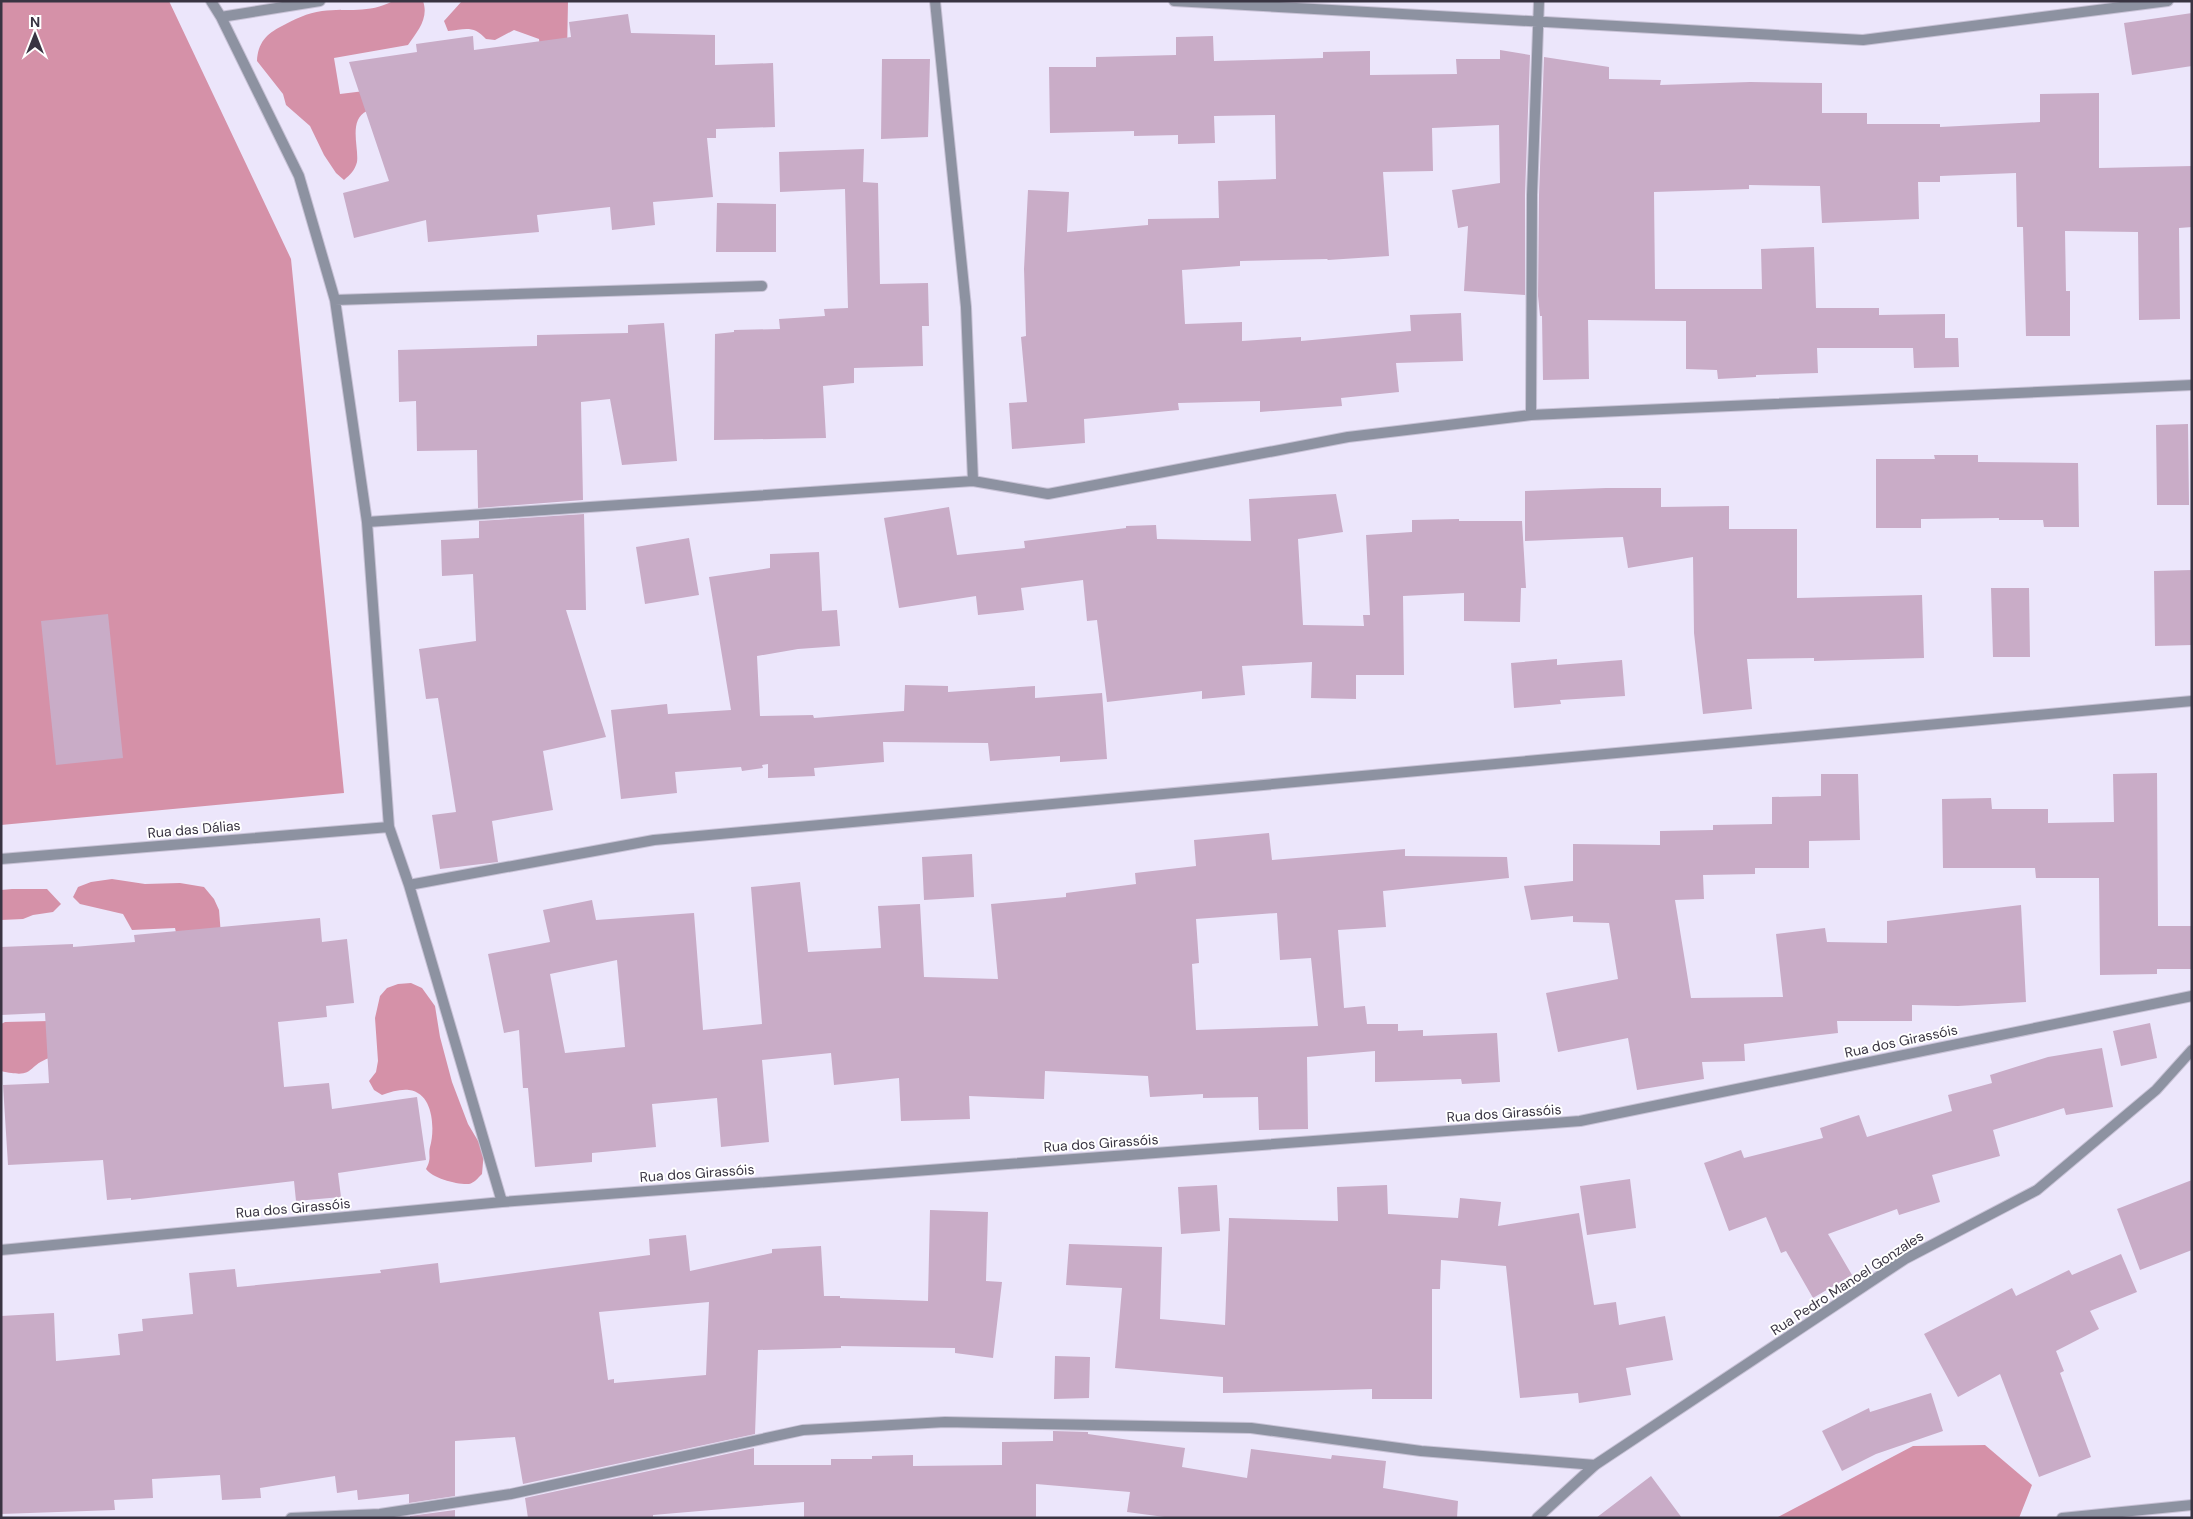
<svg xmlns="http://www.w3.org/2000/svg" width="2193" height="1519" font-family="'DM Sans',sans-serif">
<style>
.forest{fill:#d591a8}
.building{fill:#c9acc7;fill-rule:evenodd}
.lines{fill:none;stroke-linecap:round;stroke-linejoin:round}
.lane-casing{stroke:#c8c2d6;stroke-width:12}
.street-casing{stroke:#c8c2d6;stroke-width:12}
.lane{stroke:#8d92a1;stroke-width:10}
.street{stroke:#8d92a1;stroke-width:10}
.labels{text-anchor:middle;stroke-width:4;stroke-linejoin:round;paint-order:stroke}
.street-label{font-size:14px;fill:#393442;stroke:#fff}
</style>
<rect width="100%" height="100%" fill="#ece6fb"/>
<path class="forest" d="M 1,1 L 169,1 L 291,259 L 344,793 L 1,825 Z
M 393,1 L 423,1 C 429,18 418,31 408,45 L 334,58 L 340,94 L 397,87 L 401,102 C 390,105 377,106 367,111 C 348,120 359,147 357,162 C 355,170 350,175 344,180 L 336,173 L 324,155 L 310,126 L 286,105 L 283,94 L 257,61 C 258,43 266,34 282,26 C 295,19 307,13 322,11 C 348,8 368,14 393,1 Z
M 462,1 L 568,1 L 567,54 L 550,133 L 539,39 L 514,30 L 495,40 L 486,39 C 474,25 465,29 448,31 L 444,21 Z
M 112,879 L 145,884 L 180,883 L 204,887 L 214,899 L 219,910 L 224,973 L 181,955 L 175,928 L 132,930 L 123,914 L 80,904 L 73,897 L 78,887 L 91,882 Z
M 12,889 L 47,889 L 61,904 L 53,912 L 33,915 L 23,919 L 1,920 L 1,890 Z
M 411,983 L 422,988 L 435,1006 L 440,1037 L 452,1082 L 468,1124 L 484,1151 L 482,1174 C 478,1178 474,1183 469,1184 C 458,1185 432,1178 426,1169 C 432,1158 428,1156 430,1147 C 435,1130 434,1093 409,1090 C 400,1089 391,1092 382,1095 L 374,1090 L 369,1081 L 376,1072 L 378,1061 L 375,1018 L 380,996 L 387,988 L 398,984 Z
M 50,1021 L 81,1050 C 71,1053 60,1055 49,1058 C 25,1067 36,1079 1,1071 L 1,1024 L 5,1022 Z
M 1985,1445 L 2032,1485 L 2019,1518 L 1776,1518 L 1913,1446 Z"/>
<path class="building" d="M 2192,13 L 2192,66 L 2132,75 L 2124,23 Z
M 628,14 L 631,33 L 715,35 L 715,65 L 773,63 L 775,127 L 716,129 L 716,138 L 707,138 L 713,197 L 653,202 L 655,225 L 612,230 L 610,207 L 537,215 L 539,232 L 428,242 L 426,220 L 354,238 L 343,193 L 389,181 L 349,62 L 417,52 L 416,44 L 473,36 L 474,50 L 571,37 L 569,22 Z
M 1213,36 L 1214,61 L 1323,58 L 1323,52 L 1370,51 L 1370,75 L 1457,74 L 1456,59 L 1500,59 L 1500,50 L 1530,55 L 1525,195 L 1525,295 L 1464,291 L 1468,226 L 1458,228 L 1452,190 L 1500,183 L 1499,125 L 1432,128 L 1433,171 L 1383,172 L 1389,256 L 1328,260 L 1327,259 L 1240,261 L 1240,266 L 1182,270 L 1185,324 L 1242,322 L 1242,341 L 1301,337 L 1301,341 L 1411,331 L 1410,315 L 1461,313 L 1463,361 L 1396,363 L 1399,392 L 1341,398 L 1342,406 L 1260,412 L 1260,401 L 1178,403 L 1179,410 L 1084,419 L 1085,443 L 1012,449 L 1009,403 L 1027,402 L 1021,337 L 1026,336 L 1024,269 L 1028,190 L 1069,192 L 1067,232 L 1148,225 L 1148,219 L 1219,218 L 1218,181 L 1276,179 L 1275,115 L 1214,116 L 1215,143 L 1178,144 L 1178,135 L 1134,136 L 1134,131 L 1050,133 L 1049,67 L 1096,67 L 1096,57 L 1176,55 L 1176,37 Z
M 1544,57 L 1609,67 L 1609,79 L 1661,80 L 1660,85 L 1750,82 L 1822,83 L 1822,113 L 1867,113 L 1867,124 L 1940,124 L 1940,127 L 2040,122 L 2040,94 L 2099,93 L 2099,168 L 2192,166 L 2192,227 L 2179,228 L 2180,319 L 2139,320 L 2138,232 L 2065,231 L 2066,291 L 2070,291 L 2070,336 L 2026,336 L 2023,227 L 2017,227 L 2016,173 L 1940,176 L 1940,182 L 1918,182 L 1919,219 L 1822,223 L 1820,186 L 1749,185 L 1749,189 L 1654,192 L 1655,289 L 1762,289 L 1761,249 L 1814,247 L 1816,308 L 1879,308 L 1879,315 L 1945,314 L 1945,338 L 1958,338 L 1959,367 L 1914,368 L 1913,348 L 1817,348 L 1818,373 L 1756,375 L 1756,377 L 1718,379 L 1717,370 L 1686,369 L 1686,321 L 1588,320 L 1589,379 L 1543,380 L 1542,316 L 1540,316 L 1538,296 L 1539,195 Z
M 882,59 L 930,59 L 928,137 L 881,139 Z
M 864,149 L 863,182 L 878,183 L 880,284 L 928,283 L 929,326 L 922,326 L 923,366 L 854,368 L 854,383 L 823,386 L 826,438 L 714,440 L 715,334 L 734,332 L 734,330 L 780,329 L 779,319 L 825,316 L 824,309 L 848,308 L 845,189 L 780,192 L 779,152 Z
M 717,203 L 776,204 L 776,252 L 716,252 Z
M 664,323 L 677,461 L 622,465 L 610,399 L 581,402 L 583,500 L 478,508 L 477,450 L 417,451 L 416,401 L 399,402 L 398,350 L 537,346 L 537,335 L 628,333 L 628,325 Z
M 2188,424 L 2189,505 L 2157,505 L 2156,425 Z
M 1934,455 L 1978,455 L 1978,462 L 2078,463 L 2079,527 L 2044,527 L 2043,520 L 1999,520 L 1999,518 L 1921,519 L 1921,528 L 1876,528 L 1876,459 L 1935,459 Z
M 1606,488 L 1661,488 L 1661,507 L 1729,506 L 1729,529 L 1797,529 L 1797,598 L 1922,595 L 1924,658 L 1814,661 L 1814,658 L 1747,659 L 1752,709 L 1703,714 L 1694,633 L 1693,557 L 1628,568 L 1623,537 L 1525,541 L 1525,491 Z
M 1336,494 L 1343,532 L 1298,539 L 1303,625 L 1364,626 L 1363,615 L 1370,615 L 1366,535 L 1412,532 L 1412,520 L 1459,519 L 1459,521 L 1522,521 L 1526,588 L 1521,588 L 1520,622 L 1464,621 L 1464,593 L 1403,596 L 1404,675 L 1356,675 L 1356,699 L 1311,698 L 1312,662 L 1242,666 L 1245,695 L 1202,699 L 1202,691 L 1107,702 L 1097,620 L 1087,621 L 1083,580 L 1021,588 L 1024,610 L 978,615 L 976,596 L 899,608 L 884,518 L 949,507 L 957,555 L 1025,548 L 1024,541 L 1126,528 L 1126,526 L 1156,525 L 1157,539 L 1251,541 L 1249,499 Z
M 584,514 L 586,610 L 566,610 L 606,737 L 543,751 L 553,810 L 492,821 L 498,862 L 440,869 L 432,815 L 456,812 L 438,698 L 426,699 L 419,649 L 476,641 L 473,574 L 442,576 L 441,540 L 479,538 L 479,521 Z
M 689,538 L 699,595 L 645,604 L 636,547 Z
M 819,552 L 822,611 L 837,610 L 840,646 L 798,649 L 757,656 L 760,716 L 813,715 L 814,718 L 904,711 L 905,685 L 948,686 L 948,692 L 1035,686 L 1035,698 L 1102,693 L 1107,759 L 1060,762 L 1060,756 L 990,761 L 988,743 L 883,742 L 884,762 L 814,768 L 815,776 L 768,778 L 768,764 L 762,765 L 763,768 L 742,771 L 741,767 L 675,772 L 677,793 L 621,799 L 611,710 L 667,704 L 668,714 L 731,710 L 709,577 L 770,568 L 770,554 Z
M 2192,570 L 2192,645 L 2155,646 L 2154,571 Z
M 1991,588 L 2029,588 L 2030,657 L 1993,657 Z
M 108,614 L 123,758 L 56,765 L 41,621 Z
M 1557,659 L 1557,665 L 1622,660 L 1625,696 L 1560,700 L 1561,704 L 1514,708 L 1511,663 Z
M 2157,773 L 2158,926 L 2192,926 L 2192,969 L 2157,969 L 2157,974 L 2100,975 L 2099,878 L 2036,878 L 2035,868 L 1943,868 L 1942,799 L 1991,798 L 1992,809 L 2048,809 L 2048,823 L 2114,822 L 2113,774 Z
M 1821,774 L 1858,774 L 1860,840 L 1809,841 L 1809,868 L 1755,868 L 1755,874 L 1703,875 L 1704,899 L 1675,900 L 1691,998 L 1783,997 L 1776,934 L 1825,928 L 1827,942 L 1887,943 L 1887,921 L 2021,905 L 2026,1002 L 1958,1006 L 1912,1005 L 1912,1021 L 1837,1021 L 1838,1033 L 1744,1044 L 1745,1061 L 1702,1062 L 1704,1079 L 1637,1090 L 1628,1038 L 1558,1052 L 1546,993 L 1618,979 L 1609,923 L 1573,922 L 1573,916 L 1531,920 L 1524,886 L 1573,881 L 1573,844 L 1660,845 L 1660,831 L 1713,830 L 1713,825 L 1772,824 L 1772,797 L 1821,796 Z
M 1269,833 L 1272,860 L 1405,849 L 1405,856 L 1507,857 L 1509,878 L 1383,891 L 1386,927 L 1338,930 L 1344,1008 L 1365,1006 L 1367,1024 L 1398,1024 L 1398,1031 L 1423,1030 L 1423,1036 L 1497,1033 L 1500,1082 L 1462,1084 L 1461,1079 L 1375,1082 L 1375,1051 L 1307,1057 L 1308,1129 L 1259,1130 L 1258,1097 L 1203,1098 L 1203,1094 L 1150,1097 L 1148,1076 L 1045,1071 L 1044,1099 L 969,1096 L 970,1119 L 901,1121 L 899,1078 L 834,1085 L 831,1053 L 762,1060 L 769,1142 L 721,1147 L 717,1098 L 652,1104 L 656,1147 L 592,1153 L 592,1162 L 535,1167 L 528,1088 L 523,1088 L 519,1030 L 504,1033 L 488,954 L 550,942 L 543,910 L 592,900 L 596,920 L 694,913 L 703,1030 L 762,1024 L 751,887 L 800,882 L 808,952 L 881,948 L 878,906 L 920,904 L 924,977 L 998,979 L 991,904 L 1066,897 L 1066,893 L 1136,884 L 1135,873 L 1196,866 L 1194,840 ZM 1277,913 L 1280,960 L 1311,958 L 1318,1026 L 1196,1030 L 1192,964 L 1199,963 L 1196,919 ZM 617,960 L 625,1047 L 565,1053 L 550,974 Z
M 972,854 L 974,897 L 924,900 L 922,857 Z
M 320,918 L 322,942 L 347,939 L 354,1003 L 326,1006 L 327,1017 L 278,1022 L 284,1087 L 329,1083 L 332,1109 L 417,1097 L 426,1160 L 338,1173 L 341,1197 L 296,1201 L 294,1181 L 131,1200 L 131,1198 L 107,1200 L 103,1160 L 8,1165 L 3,1085 L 49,1083 L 45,1013 L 1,1015 L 1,947 L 73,944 L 73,947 L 135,942 L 134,935 Z
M 2150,1023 L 2157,1058 L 2121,1066 L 2113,1031 Z
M 2102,1048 L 2113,1107 L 2066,1115 L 2064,1108 L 1993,1130 L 2000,1156 L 1932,1175 L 1940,1202 L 1899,1215 L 1897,1209 L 1828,1234 L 1852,1275 L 1813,1298 L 1786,1251 L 1781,1253 L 1766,1217 L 1729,1231 L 1704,1163 L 1741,1150 L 1744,1158 L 1823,1138 L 1820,1128 L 1859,1115 L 1867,1137 L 1952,1111 L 1948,1095 L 1992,1083 L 1990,1075 L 2048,1057 Z
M 1630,1179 L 1636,1228 L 1587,1235 L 1580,1186 Z
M 2192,1180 L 2192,1250 L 2140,1270 L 2117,1209 Z
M 1217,1185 L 1220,1231 L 1181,1234 L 1178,1187 Z
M 1387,1185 L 1388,1214 L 1458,1218 L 1460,1198 L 1501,1202 L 1498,1226 L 1579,1213 L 1594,1305 L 1616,1302 L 1619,1325 L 1665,1316 L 1673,1360 L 1626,1368 L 1631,1395 L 1579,1403 L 1578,1393 L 1520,1398 L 1506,1266 L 1441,1260 L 1440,1289 L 1432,1289 L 1432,1399 L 1372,1399 L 1372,1389 L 1223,1393 L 1223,1377 L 1115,1368 L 1122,1288 L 1066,1285 L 1069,1244 L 1162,1247 L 1160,1319 L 1225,1325 L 1229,1218 L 1338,1221 L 1337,1187 Z
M 930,1210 L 988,1212 L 986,1281 L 1002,1282 L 993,1358 L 955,1353 L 955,1348 L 841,1346 L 841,1348 L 758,1350 L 755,1434 L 523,1484 L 515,1437 L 455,1441 L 455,1496 L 409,1503 L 409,1494 L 358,1500 L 357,1490 L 337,1493 L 335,1476 L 260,1488 L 261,1498 L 222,1500 L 220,1475 L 152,1479 L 153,1498 L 114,1500 L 115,1510 L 1,1514 L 1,1316 L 54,1313 L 56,1361 L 120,1355 L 118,1334 L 143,1331 L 142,1319 L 193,1314 L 189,1273 L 235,1269 L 237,1287 L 381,1273 L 380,1270 L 438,1263 L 440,1283 L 650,1255 L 649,1239 L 686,1235 L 690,1271 L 772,1253 L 772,1249 L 821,1246 L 824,1296 L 840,1296 L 840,1298 L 928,1301 ZM 709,1302 L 706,1375 L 614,1383 L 614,1379 L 608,1380 L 599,1312 Z
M 2121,1254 L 2137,1292 L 2090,1311 L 2099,1329 L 2056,1351 L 2064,1371 L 2060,1373 L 2091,1457 L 2039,1477 L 2000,1374 L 1958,1397 L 1924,1334 L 2012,1288 L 2016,1296 L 2069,1270 L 2072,1275 Z
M 1055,1356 L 1090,1357 L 1089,1398 L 1054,1399 Z
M 1931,1393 L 1943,1431 L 1876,1454 L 1842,1471 L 1822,1431 L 1869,1408 L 1870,1412 Z
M 1053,1431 L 1088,1432 L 1088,1434 L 1185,1448 L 1182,1467 L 1247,1478 L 1251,1449 L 1331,1459 L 1332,1455 L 1386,1461 L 1383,1488 L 1458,1501 L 1457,1518 L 1172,1518 L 1127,1512 L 1130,1492 L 1036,1484 L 1036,1518 L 804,1517 L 804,1502 L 653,1515 L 653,1518 L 528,1518 L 525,1498 L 754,1448 L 754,1465 L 831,1465 L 831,1459 L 872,1459 L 872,1456 L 913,1455 L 913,1466 L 1002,1465 L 1002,1442 L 1053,1441 Z
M 1651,1476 L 1682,1518 L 1596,1518 Z
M 455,1510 L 455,1518 L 410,1518 L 410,1516 Z"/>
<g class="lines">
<defs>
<path id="lane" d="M 291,1518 L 380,1514 L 511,1494 L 803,1430 L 945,1422 L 1251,1428 L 1421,1451 L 1595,1465"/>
<path id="street" d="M 211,1 L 221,17 L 299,176 L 335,300 L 367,522 L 389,827 L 409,885 L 502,1202
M 935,1 L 966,307 L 973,481
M 1174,1 L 1863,40 L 2168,1
M 221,17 L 320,1
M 335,300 L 762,286
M 1531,415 L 1532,195 L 1539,1
M 367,522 L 973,481 L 1048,494 L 1348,437 L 1531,415 L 2192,385
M 1,859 L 389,827
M 409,885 L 654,840 L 2192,701
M 1,1250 L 502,1202 L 1580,1121 L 2192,996
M 1537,1518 L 1595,1465 L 1905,1259 L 2037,1190 L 2156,1090 L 2192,1050
M 2062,1518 L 2192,1505"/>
</defs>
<use href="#lane" class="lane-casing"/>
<use href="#street" class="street-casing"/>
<use href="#lane" class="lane"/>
<use href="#street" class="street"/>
</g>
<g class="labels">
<g class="street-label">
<text transform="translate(194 829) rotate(-5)" y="5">Rua das Dálias</text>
<text transform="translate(1901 1041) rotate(-12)" y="5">Rua dos Girassóis</text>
<text transform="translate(1504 1113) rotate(-4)" y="5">Rua dos Girassóis</text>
<text transform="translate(1101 1143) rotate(-4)" y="5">Rua dos Girassóis</text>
<text transform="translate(697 1173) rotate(-4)" y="5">Rua dos Girassóis</text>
<text transform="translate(293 1208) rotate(-5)" y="5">Rua dos Girassóis</text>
<text transform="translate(1847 1283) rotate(-33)" y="5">Rua Pedro Manoel Gonzales</text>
</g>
</g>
<rect width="2193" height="1519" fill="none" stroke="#393442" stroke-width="5"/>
<g transform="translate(35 35)" stroke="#ffffff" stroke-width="4" paint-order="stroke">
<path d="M0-4L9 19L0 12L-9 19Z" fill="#393442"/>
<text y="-8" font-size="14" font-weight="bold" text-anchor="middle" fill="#393442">N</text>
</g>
</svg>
